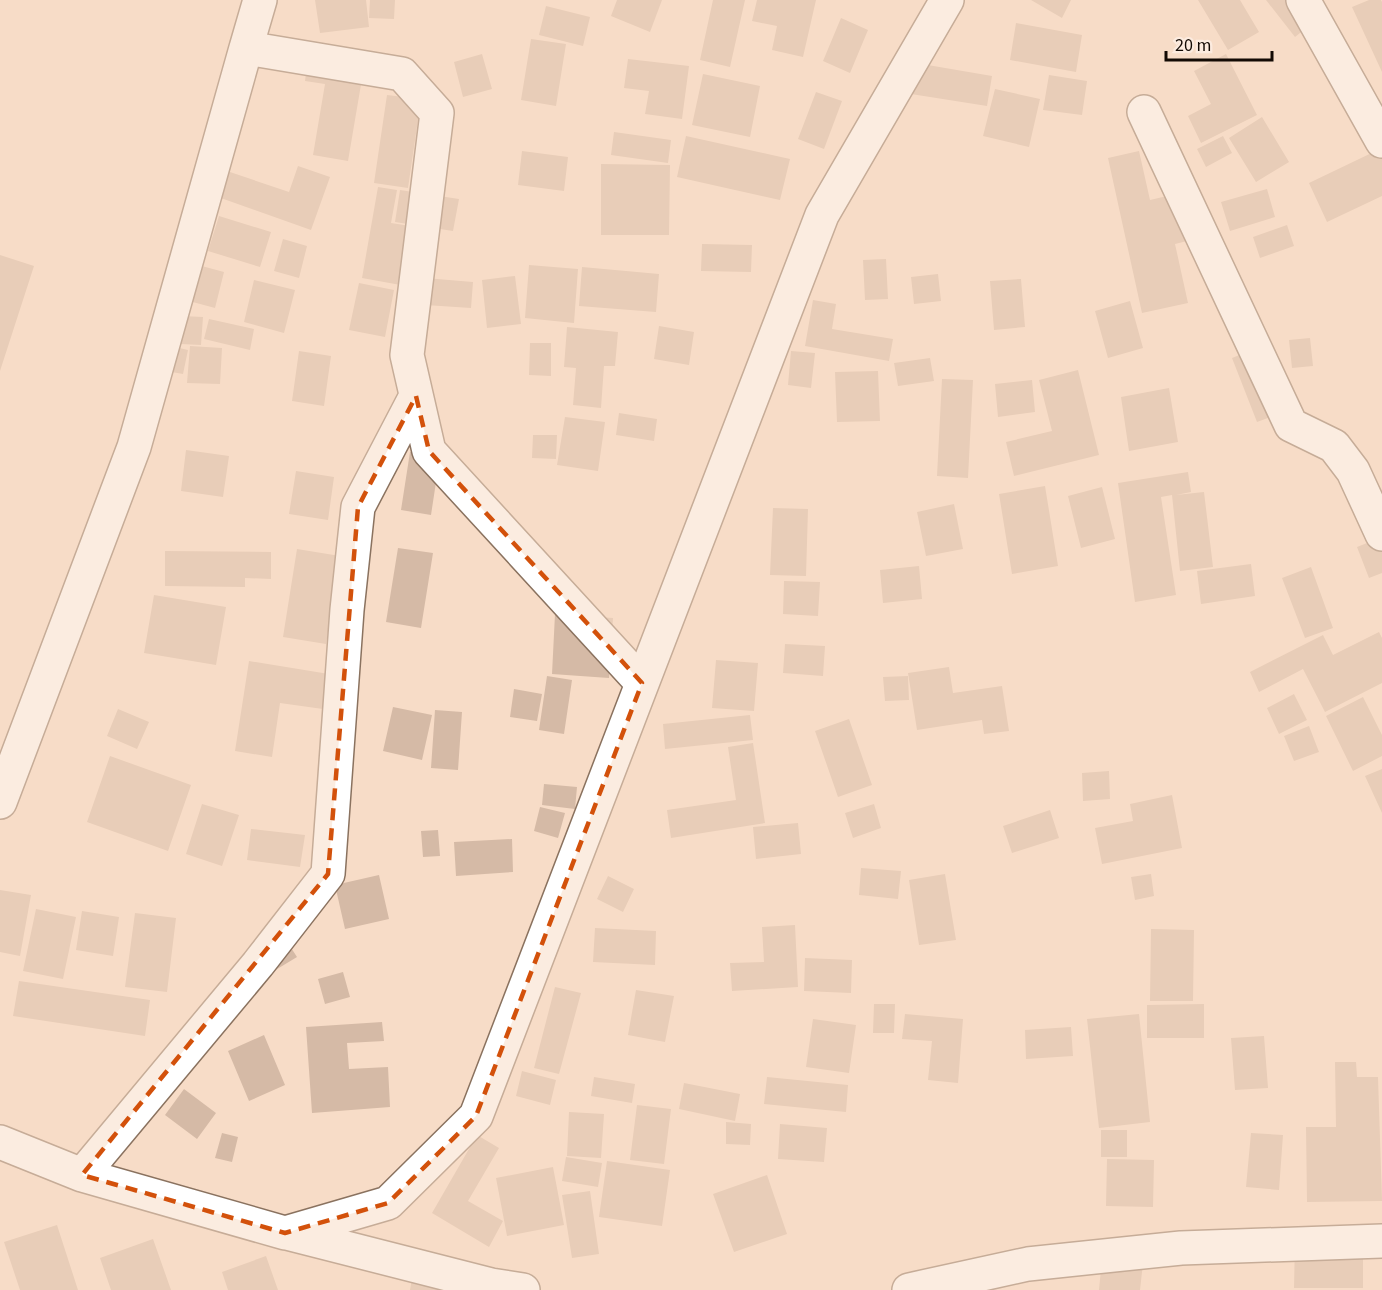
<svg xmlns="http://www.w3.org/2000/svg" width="1382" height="1290" font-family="'Source Sans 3',sans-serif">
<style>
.building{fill:#d5baa6}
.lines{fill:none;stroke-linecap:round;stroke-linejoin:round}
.minor-casing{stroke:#8a725f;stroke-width:36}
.minor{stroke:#fff;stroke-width:33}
.marked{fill:none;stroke:#d3510b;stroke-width:4.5;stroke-dasharray:12 8;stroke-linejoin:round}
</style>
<rect width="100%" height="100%" fill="#f7dcc7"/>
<path class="building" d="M 315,0 L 366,0 L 369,27 L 320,33 Z
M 370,0 L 395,0 L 394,19 L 369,18 Z
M 617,0 L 662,0 L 650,32 L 611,16 Z
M 713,0 L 745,0 L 730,67 L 700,60 Z
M 757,0 L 816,0 L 803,57 L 772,50 L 777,26 L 752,21 Z
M 1031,0 L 1071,0 L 1062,18 Z
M 1198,0 L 1240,0 L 1259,32 L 1228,50 Z
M 1266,0 L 1307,0 L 1320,17 L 1295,37 Z
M 1369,0 L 1381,0 L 1382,2 L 1382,72 L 1352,7 Z
M 546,6 L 590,17 L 583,46 L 539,35 Z
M 841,18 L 868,30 L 850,73 L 823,61 Z
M 1016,23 L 1082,35 L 1076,72 L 1010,60 Z
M 531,39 L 566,44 L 556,106 L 521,100 Z
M 309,51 L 365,61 L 348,161 L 313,155 L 325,84 L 305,81 Z
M 482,54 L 492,89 L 463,97 L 454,62 Z
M 1226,54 L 1257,115 L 1201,143 L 1188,116 L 1211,104 L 1194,71 Z
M 628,59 L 689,66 L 682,119 L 645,114 L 649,91 L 624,88 Z
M 916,63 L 992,76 L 987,106 L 911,94 Z
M 703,74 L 760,86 L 750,137 L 692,125 Z
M 1049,75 L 1087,81 L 1082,115 L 1043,110 Z
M 995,89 L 1040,99 L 1029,147 L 983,136 Z
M 816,92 L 842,101 L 824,149 L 798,139 Z
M 387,95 L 421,99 L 408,188 L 374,183 Z
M 1262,117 L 1289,162 L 1256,182 L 1229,138 Z
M 614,132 L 671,140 L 668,163 L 611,155 Z
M 686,136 L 790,159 L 780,200 L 677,177 Z
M 1223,136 L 1232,153 L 1206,167 L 1197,149 Z
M 1382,148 L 1382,196 L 1327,222 L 1309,183 Z
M 522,151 L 568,157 L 564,191 L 518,185 Z
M 1139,151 L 1150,200 L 1184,192 L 1195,239 L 1175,244 L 1188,303 L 1142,313 L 1108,158 Z
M 601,164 L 670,165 L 669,235 L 601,235 Z
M 298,166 L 330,177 L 311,230 L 218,197 L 227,171 L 289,192 Z
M 378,187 L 397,190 L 391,223 L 417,227 L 406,286 L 362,278 Z
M 1267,189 L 1275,217 L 1230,231 L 1221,202 Z
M 400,190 L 459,199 L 453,231 L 395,222 Z
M 219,216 L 271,232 L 260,267 L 208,251 Z
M 1287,225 L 1294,246 L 1260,258 L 1253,237 Z
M 283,239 L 307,246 L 299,278 L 274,271 Z
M 702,244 L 752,245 L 751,272 L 701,271 Z
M 0,255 L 34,266 L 0,371 Z
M 886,259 L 888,299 L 865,300 L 863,260 Z
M 198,265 L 224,272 L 215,308 L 189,301 Z
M 529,265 L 578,269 L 574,323 L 525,318 Z
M 582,267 L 659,274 L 656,312 L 579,306 Z
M 938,274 L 941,301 L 914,304 L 911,277 Z
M 515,276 L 521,324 L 487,328 L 482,280 Z
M 413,277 L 473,282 L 471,308 L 410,304 Z
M 1021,279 L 1025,327 L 994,330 L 990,281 Z
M 254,280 L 295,290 L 284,333 L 244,322 Z
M 359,283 L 394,290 L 385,337 L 349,330 Z
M 813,300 L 836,304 L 832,329 L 893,339 L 889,361 L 805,346 Z
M 1130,301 L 1143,348 L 1108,358 L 1095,311 Z
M 182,316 L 203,317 L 201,345 L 181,344 Z
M 209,319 L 254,329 L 250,350 L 204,339 Z
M 659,326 L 694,332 L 689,365 L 654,359 Z
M 567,327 L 618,332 L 615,366 L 604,366 L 601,408 L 573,405 L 576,368 L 564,367 Z
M 1310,338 L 1313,366 L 1292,368 L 1289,340 Z
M 530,343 L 551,343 L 551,376 L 529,375 Z
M 171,346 L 188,350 L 183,374 L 166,371 Z
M 190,346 L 222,348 L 220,384 L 187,383 Z
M 1257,348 L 1282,413 L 1257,422 L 1232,358 Z
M 299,351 L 331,356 L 324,406 L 292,401 Z
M 791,351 L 815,353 L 811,388 L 788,385 Z
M 930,358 L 934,381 L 898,386 L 894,363 Z
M 1078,370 L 1099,455 L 1014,476 L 1006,442 L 1052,431 L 1039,380 Z
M 878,371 L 880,421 L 837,422 L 835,372 Z
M 942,379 L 973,380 L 968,478 L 937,476 Z
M 1032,380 L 1035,412 L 998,417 L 995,384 Z
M 1169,388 L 1178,442 L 1129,451 L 1121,397 Z
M 619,413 L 657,419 L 654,441 L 616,435 Z
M 565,417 L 605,422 L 598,471 L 557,465 Z
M 533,435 L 557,435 L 556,459 L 532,458 Z
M 186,450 L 229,456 L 223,497 L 181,491 Z
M 410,452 L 440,456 L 431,515 L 401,510 Z
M 296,471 L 334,477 L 328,520 L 289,514 Z
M 1188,472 L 1191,492 L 1176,495 L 1204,492 L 1213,567 L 1180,571 L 1172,495 L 1161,497 L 1176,595 L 1135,602 L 1118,483 Z
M 1045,486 L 1058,566 L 1012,574 L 999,494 Z
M 1102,487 L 1115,539 L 1081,548 L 1068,496 Z
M 954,504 L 963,549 L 926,556 L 917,512 Z
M 773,508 L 808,509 L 806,576 L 770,575 Z
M 1382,537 L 1382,573 L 1369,578 L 1357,547 Z
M 398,548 L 433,553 L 421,628 L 386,622 Z
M 297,549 L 340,556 L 326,644 L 283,637 Z
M 165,551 L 271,552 L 271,579 L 245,578 L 245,587 L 165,586 Z
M 1251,564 L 1255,596 L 1201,604 L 1197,571 Z
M 919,566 L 922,599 L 883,603 L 880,570 Z
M 1311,567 L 1333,628 L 1305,638 L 1282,578 Z
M 784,581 L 820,582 L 818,616 L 783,614 Z
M 154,595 L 226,607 L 216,665 L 144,653 Z
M 555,614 L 613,618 L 609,678 L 552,674 Z
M 1379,632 L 1382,638 L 1382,683 L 1325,712 L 1303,669 L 1259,692 L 1250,672 L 1323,635 L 1333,655 Z
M 785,644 L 825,646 L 823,676 L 783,673 Z
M 716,660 L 758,663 L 754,711 L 712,708 Z
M 249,661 L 335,675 L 330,710 L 280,703 L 272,757 L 235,751 Z
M 949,667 L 953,693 L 1002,686 L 1009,731 L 984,734 L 982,720 L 917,730 L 908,673 Z
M 547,676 L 572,680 L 564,734 L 539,730 Z
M 908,676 L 909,700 L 885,701 L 883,677 Z
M 514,689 L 542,694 L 537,721 L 510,717 Z
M 1294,694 L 1307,720 L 1279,734 L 1267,708 Z
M 1363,697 L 1382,735 L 1382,756 L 1353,771 L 1326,716 Z
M 393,707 L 432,715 L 422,760 L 383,751 Z
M 118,709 L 149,722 L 137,749 L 107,736 Z
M 435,710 L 462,712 L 458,770 L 431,768 Z
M 750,715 L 753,740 L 665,749 L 663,724 Z
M 849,719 L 872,785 L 838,797 L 815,731 Z
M 1309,726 L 1319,752 L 1294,761 L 1284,736 Z
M 753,743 L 765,823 L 671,838 L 667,810 L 736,800 L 728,747 Z
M 110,756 L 191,785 L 168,851 L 87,822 Z
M 1382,769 L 1382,813 L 1365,776 Z
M 1109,771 L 1110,799 L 1083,801 L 1082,773 Z
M 544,784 L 577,787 L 575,809 L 542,805 Z
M 1172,795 L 1182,848 L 1102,864 L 1095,828 L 1133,821 L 1130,804 Z
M 202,804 L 239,815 L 222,866 L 186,854 Z
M 874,804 L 881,828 L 853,838 L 845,813 Z
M 540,807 L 565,813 L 558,838 L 534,831 Z
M 1050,810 L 1059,838 L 1012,853 L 1003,826 Z
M 798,823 L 801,854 L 756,859 L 753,827 Z
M 251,829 L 305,835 L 300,867 L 247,860 Z
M 438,830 L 440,856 L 423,857 L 421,831 Z
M 512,839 L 513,872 L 456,876 L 454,842 Z
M 861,868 L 901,871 L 898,899 L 859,895 Z
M 945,874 L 956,940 L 919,945 L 909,880 Z
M 1151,874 L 1154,896 L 1135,900 L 1131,877 Z
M 379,875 L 389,919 L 345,929 L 335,885 Z
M 608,876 L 634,889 L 623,912 L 597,899 Z
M 0,890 L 31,895 L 20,956 L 0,952 Z
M 36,909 L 76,917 L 63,979 L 23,971 Z
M 82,911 L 119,917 L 113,956 L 76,950 Z
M 135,913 L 176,918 L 167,992 L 125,987 Z
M 795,925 L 798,987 L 732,991 L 730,963 L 764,962 L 762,927 Z
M 595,928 L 656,931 L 655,965 L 593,962 Z
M 1151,929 L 1194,930 L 1193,1001 L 1150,1001 Z
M 286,940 L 297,957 L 259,980 Z
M 805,958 L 852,960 L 851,993 L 804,991 Z
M 343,972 L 350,997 L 325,1004 L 318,979 Z
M 19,981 L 150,1000 L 145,1036 L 13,1016 Z
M 555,987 L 581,993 L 559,1074 L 534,1068 Z
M 636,990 L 674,996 L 665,1042 L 628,1035 Z
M 874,1004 L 895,1004 L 894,1033 L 873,1033 Z
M 1204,1004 L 1204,1038 L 1147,1038 L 1147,1005 Z
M 905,1014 L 963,1019 L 958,1083 L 928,1080 L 932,1041 L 902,1039 Z
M 1139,1014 L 1150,1122 L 1099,1128 L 1087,1019 Z
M 813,1019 L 856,1025 L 849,1073 L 806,1067 Z
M 382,1022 L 384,1041 L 347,1043 L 349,1069 L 388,1067 L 390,1107 L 312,1113 L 306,1027 Z
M 1071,1027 L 1073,1056 L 1026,1059 L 1025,1030 Z
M 264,1035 L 285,1085 L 249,1101 L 228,1051 Z
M 1264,1036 L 1268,1088 L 1235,1090 L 1231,1038 Z
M 1335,1062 L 1356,1062 L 1357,1077 L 1378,1077 L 1382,1201 L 1307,1202 L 1306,1127 L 1336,1127 Z
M 522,1071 L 556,1080 L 550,1105 L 516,1096 Z
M 594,1077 L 635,1084 L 632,1103 L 591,1096 Z
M 767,1077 L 848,1085 L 846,1112 L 764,1104 Z
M 684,1083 L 740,1094 L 735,1121 L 679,1109 Z
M 184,1089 L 216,1113 L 197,1139 L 165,1115 Z
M 637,1105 L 671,1109 L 664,1164 L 630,1160 Z
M 569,1112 L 604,1114 L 601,1158 L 567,1156 Z
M 726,1122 L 751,1124 L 750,1145 L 726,1144 Z
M 780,1124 L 827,1128 L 824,1162 L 778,1159 Z
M 1101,1130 L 1127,1130 L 1127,1157 L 1101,1157 Z
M 222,1133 L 238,1137 L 232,1162 L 215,1158 Z
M 1251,1133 L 1283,1135 L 1279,1190 L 1246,1187 Z
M 477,1135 L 499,1148 L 468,1201 L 503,1221 L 489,1247 L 432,1213 Z
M 566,1157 L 602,1163 L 598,1187 L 562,1181 Z
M 1107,1159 L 1154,1160 L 1153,1207 L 1106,1206 Z
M 607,1161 L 670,1170 L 662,1226 L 599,1217 Z
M 553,1167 L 564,1225 L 507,1236 L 496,1178 Z
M 767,1175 L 787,1234 L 734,1252 L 713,1194 Z
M 590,1191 L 599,1254 L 572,1258 L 562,1195 Z
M 57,1225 L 78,1290 L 20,1290 L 4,1242 Z
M 153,1239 L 171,1290 L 111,1290 L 100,1258 Z
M 1295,1242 L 1363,1244 L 1363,1288 L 1294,1288 Z
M 266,1256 L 278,1290 L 228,1290 L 222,1272 Z
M 1102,1259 L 1143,1263 L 1140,1290 L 1099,1290 Z
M 413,1273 L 492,1290 L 410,1290 Z"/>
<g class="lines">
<defs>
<path id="minor" d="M 1303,0 L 1382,141
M 246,48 L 260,0
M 1144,112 L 1291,425 L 1334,446 L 1353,471 L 1382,534
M 0,802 L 134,447 L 246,48 L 402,74 L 437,113 L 407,355 L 429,451 L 642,683
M 0,1142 L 82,1175 L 285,1233 L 388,1203 L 476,1116 L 822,215 L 947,0
M 82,1175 L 258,964 L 328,874 L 347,610 L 358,507 L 416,396
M 287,1233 L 491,1285 L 523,1290
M 909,1290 L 1028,1264 L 1181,1248 L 1382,1241"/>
</defs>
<use href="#minor" class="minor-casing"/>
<use href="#minor" class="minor"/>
</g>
<path d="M0 0H1382V1290H0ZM 416,396 L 429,451 L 642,683 L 476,1116 L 388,1203 L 285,1233 L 82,1175 L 328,874 L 358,507 Z" fill="#f7dcc7" fill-opacity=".55" fill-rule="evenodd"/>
<path class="marked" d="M 416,396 L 429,451 L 642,683 L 476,1116 L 388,1203 L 285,1233 L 82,1175 L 328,874 L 358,507 Z"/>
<path d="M1166 51v9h106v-9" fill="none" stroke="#130a04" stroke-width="3"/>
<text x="1175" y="51" font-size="18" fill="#130a04" stroke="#fcebdf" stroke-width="4.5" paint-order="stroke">20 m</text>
</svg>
